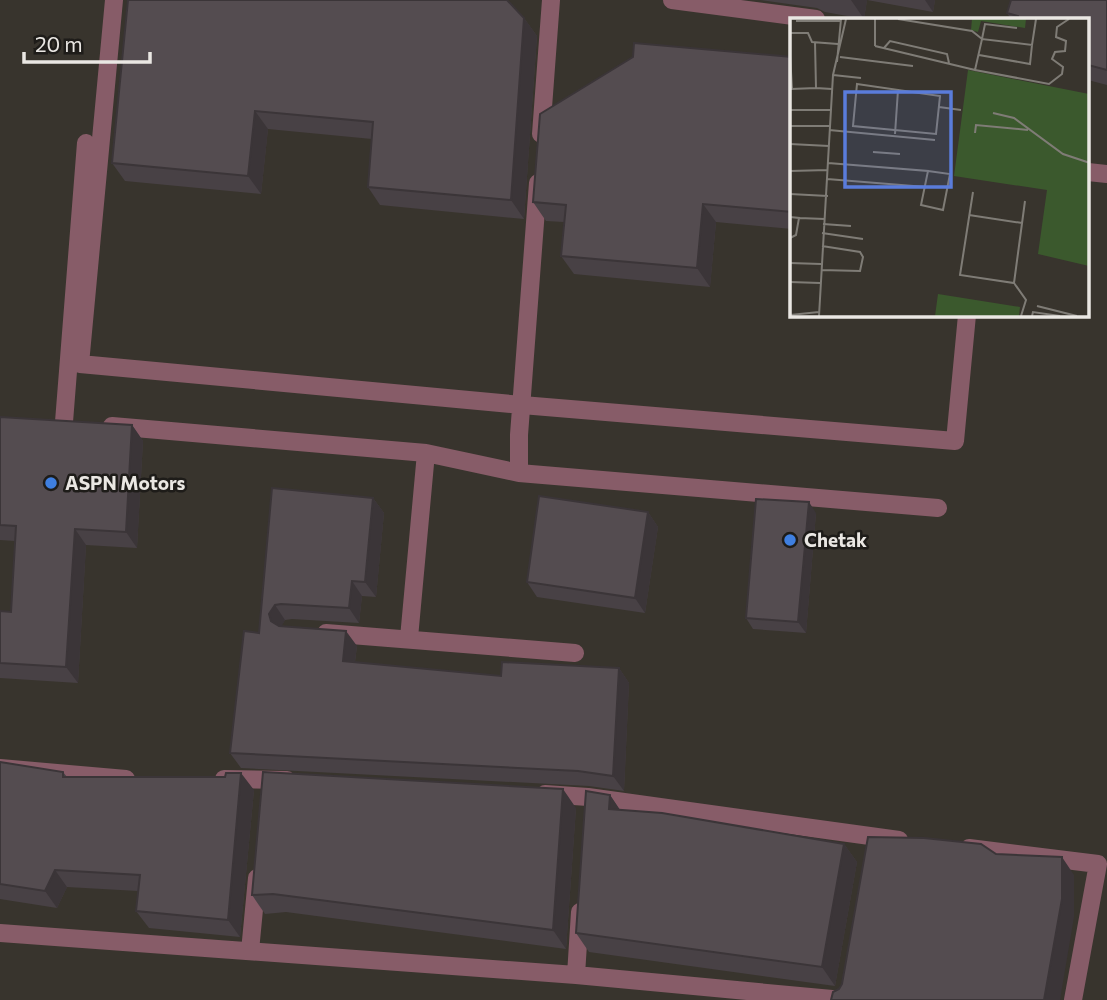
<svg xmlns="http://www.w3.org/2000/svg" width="1107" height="1000" font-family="Commissioner,sans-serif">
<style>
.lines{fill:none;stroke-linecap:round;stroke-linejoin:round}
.minor{stroke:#875c68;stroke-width:18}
.wall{fill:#484145}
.shaded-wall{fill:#3b3538}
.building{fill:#544c50;stroke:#3b3538;stroke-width:2}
.shop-dot{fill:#3f7fe0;stroke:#1e1c19;stroke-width:2.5}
.labels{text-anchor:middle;stroke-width:5;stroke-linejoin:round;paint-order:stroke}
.poi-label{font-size:19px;font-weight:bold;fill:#eae7e3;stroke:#1e1c19;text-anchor:start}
.inset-road{fill:none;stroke:#7f7c76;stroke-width:2}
.view{fill:#5a7cdb;fill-opacity:0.15;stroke:#5a7cdb;stroke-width:3.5}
.inset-edge{fill:none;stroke:#eae7e3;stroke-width:3.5}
</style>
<rect width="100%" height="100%" fill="#38342d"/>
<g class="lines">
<path class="minor" d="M 114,0 L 80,364 L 522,405 L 955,441 L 967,315
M 672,0 L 816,19
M 541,134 L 551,0
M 1088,172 L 1107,174
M 64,422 L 86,143
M 112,426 L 426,453 L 519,473 L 938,508
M 519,473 L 519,435 L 538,183
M 326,633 L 575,653
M 409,638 L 426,453
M 0,768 L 126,779
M 224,779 L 287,780
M 545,794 L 588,797 L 899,840
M 969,848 L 1098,864 L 1073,1000
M 0,933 L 576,975 L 843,1000
M 250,951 L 257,878
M 576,975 L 580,912"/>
</g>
<path class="wall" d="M 128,0 L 524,18 L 537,36 L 524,219 L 380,205 L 368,187 L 372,139 L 268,129 L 261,194 L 125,181 L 112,163 Z
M 760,0 L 935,0 L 933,12 L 867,0 L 864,19 L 825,12 L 817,8 Z
M 1107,0 L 1107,85 L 1088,80 L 1088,19 L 1011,19 L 1007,13 Z
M 792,57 L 792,229 L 716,222 L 710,287 L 574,274 L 561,256 L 564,222 L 546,221 L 533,202 Z
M 0,417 L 132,425 L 143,441 L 137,548 L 86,545 L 78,683 L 0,678 L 0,611 L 11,612 L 15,541 L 0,540 Z
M 272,488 L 373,498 L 384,513 L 376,597 L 362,596 L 359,623 L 292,619 L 285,620 L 281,626 L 357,646 L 355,662 L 501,676 L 619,668 L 629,683 L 624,791 L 589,786 L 241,768 L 230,753 L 259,633 Z
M 648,512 L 658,527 L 645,613 L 537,597 L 527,582 Z
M 816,513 L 806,633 L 753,629 L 746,618 Z
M 0,762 L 63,772 L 67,777 L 254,790 L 240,937 L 149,928 L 136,911 L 138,891 L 67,887 L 57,908 L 0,899 Z
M 610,795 L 620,810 L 844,844 L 857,862 L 835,986 L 589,952 L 576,933 Z
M 576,808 L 566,949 L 286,912 L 265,914 L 252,895 Z"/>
<path class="shaded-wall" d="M 851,0 L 867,0 L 864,19 Z
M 925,0 L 935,0 L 933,12 Z
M 524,18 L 537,36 L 524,219 L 511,200 Z
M 255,111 L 268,129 L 261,194 L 248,176 Z
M 703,204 L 716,222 L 710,287 L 697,268 Z
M 132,425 L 143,441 L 137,548 L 126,532 Z
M 373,498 L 384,513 L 376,597 L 365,582 Z
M 809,502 L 816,513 L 806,633 L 798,622 Z
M 648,512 L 658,527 L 645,613 L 635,598 Z
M 75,529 L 86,545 L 78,683 L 66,667 Z
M 352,581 L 362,596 L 359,623 L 349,608 Z
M 275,605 L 285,620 L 280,629 L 271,621 L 269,614 Z
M 346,631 L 357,646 L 353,676 L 343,661 Z
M 619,668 L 629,683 L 624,791 L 613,776 Z
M 241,773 L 254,790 L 240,937 L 228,920 Z
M 563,789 L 576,808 L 566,949 L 553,930 Z
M 610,795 L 622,813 L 609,809 Z
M 844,844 L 857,862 L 835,986 L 822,967 Z
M 1062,857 L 1074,875 L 1074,917 L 1060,1000 L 1044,1000 Z
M 55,870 L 67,887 L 57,908 L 45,891 Z"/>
<path class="building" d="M 128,0 L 507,0 L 524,18 L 511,200 L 368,187 L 373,122 L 255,111 L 248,176 L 112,163 Z
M 1011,0 L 1107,0 L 1107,70 L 1088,65 L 1088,19 L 1018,19 L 1018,16 L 1007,13 Z
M 634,43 L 792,57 L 792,212 L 703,204 L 697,268 L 561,256 L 566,205 L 533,202 L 540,114 L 633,57 Z
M 0,417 L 132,425 L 126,532 L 75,529 L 66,667 L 0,663 L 0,611 L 11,612 L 16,526 L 0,525 Z
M 272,488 L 373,498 L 365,582 L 352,581 L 349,608 L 281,604 L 275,605 L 269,614 L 271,621 L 279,626 L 346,631 L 343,661 L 501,676 L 502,662 L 619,668 L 613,776 L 578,771 L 230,753 L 244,631 L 259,633 Z
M 539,496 L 648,512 L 635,598 L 527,582 Z
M 756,499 L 809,502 L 798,622 L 746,618 Z
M 0,762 L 63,772 L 63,777 L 225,777 L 226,773 L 241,773 L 228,920 L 136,911 L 140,875 L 55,870 L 45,891 L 0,884 Z
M 263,772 L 563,789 L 553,930 L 273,894 L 252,895 Z
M 586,791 L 610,795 L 609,809 L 662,813 L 844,844 L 822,967 L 576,933 Z
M 868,837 L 924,838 L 981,844 L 996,854 L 1062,857 L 1062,899 L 1044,1000 L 831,1000 L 833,992 L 839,989 L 842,984 Z"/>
<g class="shop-dot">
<circle cx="51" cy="483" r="7"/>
<circle cx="790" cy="540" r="7"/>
</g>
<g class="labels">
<g class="poi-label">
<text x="65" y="490">ASPN Motors</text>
<text x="804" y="547">Chetak</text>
</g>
</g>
<g transform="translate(790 18)">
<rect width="299" height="299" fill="#38342d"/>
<path d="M 182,1 L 236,1 L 235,10 L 191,3 L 188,14 L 181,12 ZM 178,52 L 299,76 L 299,248 L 248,236 L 257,172 L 164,158 ZM 148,276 L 230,289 L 229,298 L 145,298 Z" fill="#3b592d"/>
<path class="inset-road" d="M 85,1 L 85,28M 108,1 L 182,13 L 192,21 L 195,6 L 227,10M 6,3 L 51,3M 0,15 L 18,15 L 22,24 L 48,26M 25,24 L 26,70 L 42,71M 85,28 L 185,52 L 192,21 L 242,27 L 246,1M 94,30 L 100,23 L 157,36 L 159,45M 0,37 L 2,70M 189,37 L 240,46 L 242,27M 50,39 L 123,48M 47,44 L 51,1M 185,52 L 259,66 L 272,56 L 273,49 L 262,41 L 265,34 L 275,33 L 276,23 L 266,19 L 267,9 L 279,1M 43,57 L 71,60M 67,66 L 150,78 L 146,116 L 63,108 ZM 1,71 L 26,70M 149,89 L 171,92M 0,92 L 40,92M 203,95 L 224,100 L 273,136 L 300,145M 0,108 L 40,108M 39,112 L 145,122M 185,115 L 186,107 L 238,112M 105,116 L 108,72M 0,126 L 39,128M 83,134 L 110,136M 38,145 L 138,153 L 131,187 L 153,192 L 160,156 L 138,153M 0,153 L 38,152M 37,161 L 136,169M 183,174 L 170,257 L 224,265 L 235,183M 0,176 L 38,178M 179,197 L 232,205M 0,199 L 9,200 L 6,217 L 0,220M 9,200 L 35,201M 33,206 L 61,208M 32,215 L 73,221M 0,245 L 31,246M 31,252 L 70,253 L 73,239 L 70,234 L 32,228M 0,264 L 30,265M 224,265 L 236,282 L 231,298M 247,288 L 287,298M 0,297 L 29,294M 29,298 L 43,57 L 56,1M 242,298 L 243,294 L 270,298"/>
<path class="view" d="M 55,74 L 161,74 L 161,169 L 55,169 Z"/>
<rect width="299" height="299" class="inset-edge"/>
</g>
<path d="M24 52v10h126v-10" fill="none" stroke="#eae7e3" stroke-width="3.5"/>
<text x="35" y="52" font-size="21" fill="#eae7e3" stroke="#1e1c19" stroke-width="5" paint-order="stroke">20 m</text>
</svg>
